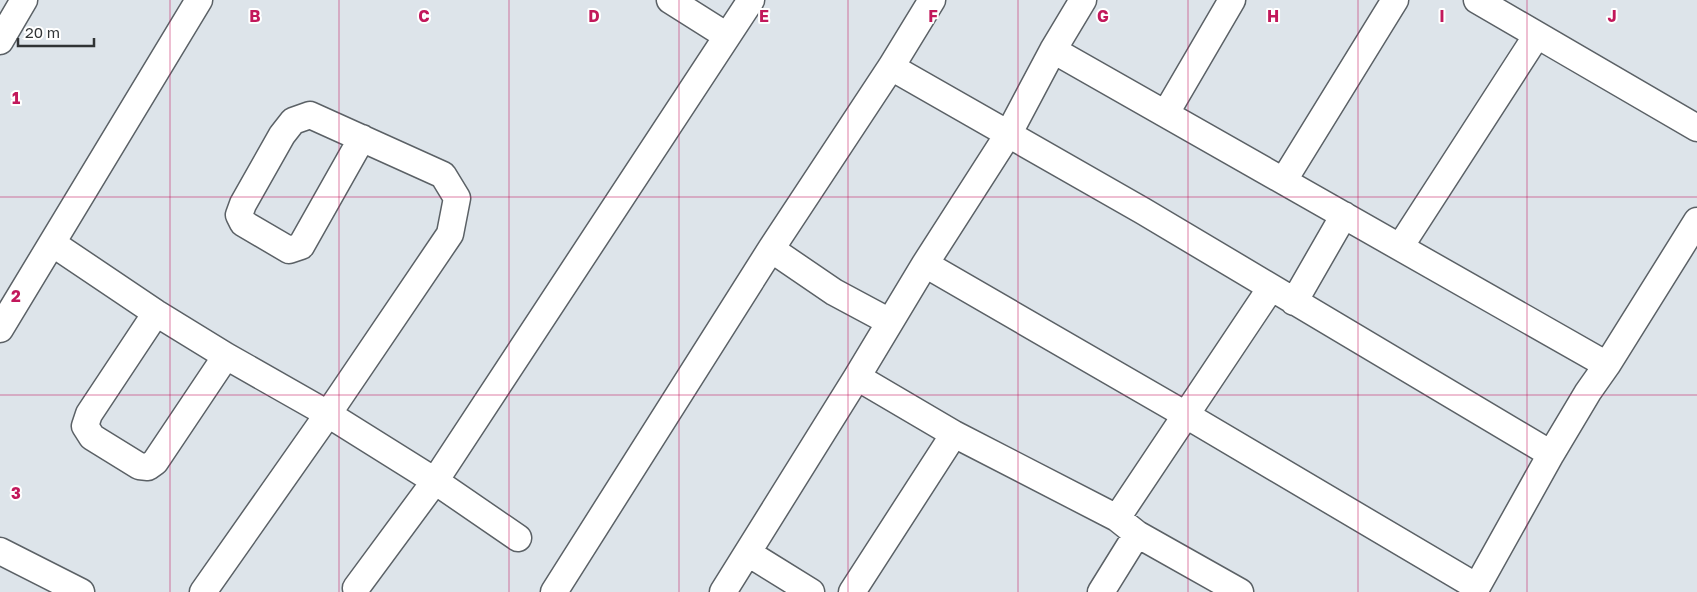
<svg xmlns="http://www.w3.org/2000/svg" width="1697" height="592" font-family="'Golos Text',sans-serif">
<style>
.lines{fill:none;stroke-linecap:round;stroke-linejoin:round}
.minor-casing{stroke:#5b6166;stroke-width:29}
.minor{stroke:#fff;stroke-width:26}
.grid{fill:none;stroke:#c2185b;stroke-width:1;stroke-opacity:0.55}
.grid-label{font-size:16px;text-anchor:middle;font-weight:bold;fill:#c2185b;stroke:#fff;stroke-width:4;stroke-linejoin:round;paint-order:stroke}
</style>
<rect width="100%" height="100%" fill="#dde4ea"/>
<g class="lines">
<defs>
<path id="minor" d="M 670,0 L 727,36
M 1477,0 L 1697,128
M 0,41 L 24,0
M 1053,50 L 1607,365 L 1588,392 L 1551,454 L 1474,592
M 891,67 L 1143,211 L 1551,454
M 1166,113 L 1232,0
M 1284,180 L 1395,0
M 52,243 L 156,313 L 226,356 L 328,414 L 435,481 L 518,538
M 1400,247 L 1537,35
M 771,249 L 834,292 L 890,322
M 925,264 L 1186,415 L 1477,587
M 1294,302 L 1344,215
M 156,313 L 89,414 L 85,426 L 92,437 L 139,466 L 148,467 L 155,462 L 226,356
M 0,329 L 199,0
M 1607,365 L 1697,221
M 857,377 L 954,434 L 1117,518 L 1137,534 L 1240,592
M 1117,518 L 1270,289
M 0,551 L 81,592
M 748,553 L 811,592
M 356,588 L 435,481 L 751,0
M 203,592 L 328,414 L 450,234 L 457,198 L 443,175 L 310,115 L 293,121 L 282,135 L 243,204 L 239,215 L 243,223 L 289,250 L 301,246 L 362,138
M 554,592 L 771,249 L 891,67 L 932,0
M 723,592 L 857,377 L 925,264 L 1009,133 L 1053,50 L 1083,0
M 852,592 L 954,434
M 1101,592 L 1137,534"/>
</defs>
<use href="#minor" class="minor-casing"/>
<use href="#minor" class="minor"/>
</g>
<path class="grid" d="M 170,0 L 170,592M 339,0 L 339,592M 509,0 L 509,592M 679,0 L 679,592M 848,0 L 848,592M 1018,0 L 1018,592M 1188,0 L 1188,592M 1358,0 L 1358,592M 1527,0 L 1527,592M 0,197 L 1697,197M 0,395 L 1697,395"/>
<g class="grid-label">
<text x="255" y="22">B</text>
<text x="424" y="22">C</text>
<text x="594" y="22">D</text>
<text x="764" y="22">E</text>
<text x="933" y="22">F</text>
<text x="1103" y="22">G</text>
<text x="1273" y="22">H</text>
<text x="1442" y="22">I</text>
<text x="1612" y="22">J</text>
<text x="16" y="104">1</text>
<text x="16" y="302">2</text>
<text x="16" y="499">3</text>
</g>
<path d="M18 38v8h76v-8" fill="none" stroke="#303335" stroke-width="2.5"/>
<text x="25" y="38" font-size="15" fill="#303335" stroke="#ffffff" stroke-width="4" paint-order="stroke">20 m</text>
</svg>
